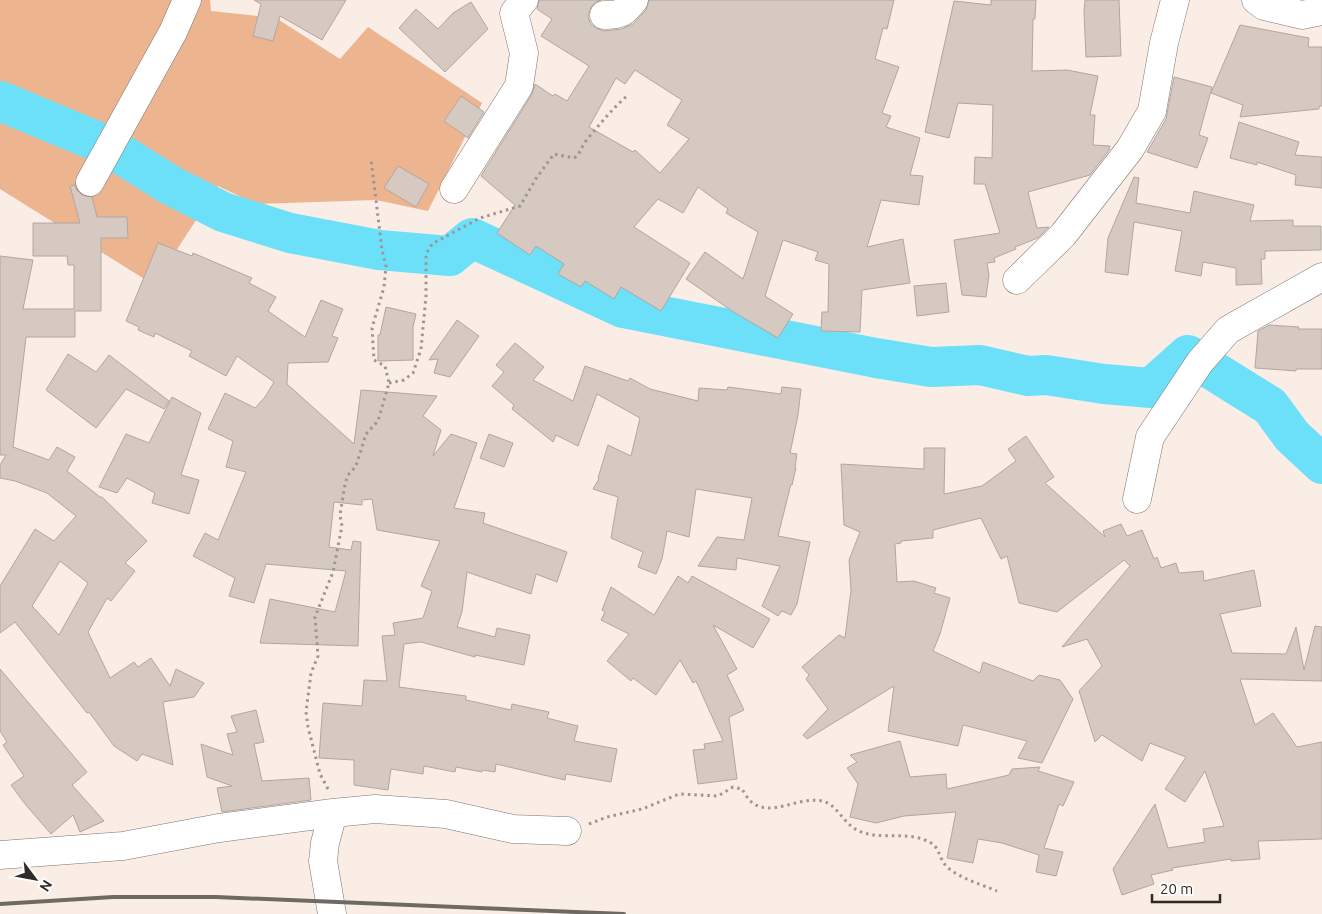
<svg xmlns="http://www.w3.org/2000/svg" width="1322" height="914" font-family="Ubuntu,sans-serif">
<style>
.green{fill:#ecb48f}
.lines{fill:none;stroke-linecap:round;stroke-linejoin:round}
.river{stroke:#6be0f8;stroke-width:40}
.building{fill:#d5c9c2;stroke:#b2a7a0;fill-rule:evenodd}
.minor-casing{stroke:#7f746e;stroke-width:29}
.path{stroke:#9e9590;stroke-width:3;stroke-dasharray:2.5 4;stroke-linecap:butt}
.minor{stroke:#fff;stroke-width:28}
.rail{stroke:#6f6964;stroke-width:4}
</style>
<rect width="100%" height="100%" fill="#f9ede6"/>
<path class="green" d="M 0,0 L 210,0 L 211,11 L 276,18 L 340,59 L 368,27 L 482,103 L 428,211 L 376,200 L 256,204 L 218,186 L 154,285 L 0,189 Z"/>
<g class="lines">
<path class="river" d="M 0,101 L 108,146 L 170,185 L 223,212 L 290,233 L 379,250 L 450,256 L 472,238 L 623,308 L 876,358 L 931,367 L 980,365 L 1028,376 L 1046,375 L 1104,384 L 1151,388 L 1188,355 L 1270,406 L 1292,436 L 1322,464"/>
</g>
<path class="building" d="M 254,0 L 346,0 L 322,40 L 280,16 L 273,41 L 253,36 L 261,4 Z
M 539,0 L 601,0 L 596,2 L 591,7 L 588,16 L 590,23 L 596,28 L 604,31 L 622,29 L 633,24 L 646,10 L 649,0 L 894,0 L 887,29 L 883,28 L 875,59 L 899,67 L 882,113 L 891,116 L 886,127 L 920,138 L 910,175 L 923,176 L 919,205 L 881,200 L 867,247 L 903,239 L 910,283 L 862,290 L 860,332 L 821,331 L 822,312 L 828,312 L 829,264 L 815,260 L 818,252 L 783,240 L 765,296 L 793,314 L 778,338 L 732,311 L 686,279 L 705,252 L 743,279 L 758,232 L 726,213 L 728,209 L 698,187 L 683,213 L 658,199 L 634,227 L 690,263 L 661,311 L 621,287 L 614,299 L 585,281 L 581,287 L 558,274 L 564,264 L 536,246 L 530,255 L 497,233 L 515,205 L 481,176 L 532,94 L 535,84 L 553,96 L 555,94 L 567,101 L 589,66 L 541,36 L 552,19 L 537,9 ZM 635,70 L 682,100 L 667,125 L 689,139 L 660,173 L 635,150 L 633,152 L 589,127 L 616,78 L 625,84 Z
M 991,0 L 1036,0 L 1035,19 L 1033,19 L 1032,71 L 1067,70 L 1098,76 L 1090,115 L 1095,115 L 1093,145 L 1110,146 L 1109,150 L 1090,175 L 1028,192 L 1037,228 L 1049,227 L 1038,238 L 1015,247 L 1016,249 L 994,258 L 995,262 L 987,263 L 989,275 L 986,297 L 962,295 L 954,240 L 1000,233 L 985,184 L 974,184 L 975,157 L 992,158 L 993,105 L 958,103 L 949,138 L 925,132 L 954,1 L 991,5 Z
M 1085,0 L 1119,0 L 1121,56 L 1086,57 L 1084,12 Z
M 471,2 L 488,29 L 445,72 L 399,28 L 416,9 L 438,29 L 453,13 Z
M 1240,25 L 1309,38 L 1308,47 L 1322,47 L 1322,106 L 1319,106 L 1319,109 L 1240,117 L 1243,105 L 1211,93 Z
M 1174,77 L 1212,87 L 1199,135 L 1208,138 L 1197,168 L 1147,152 L 1166,119 Z
M 461,96 L 484,112 L 468,138 L 444,121 Z
M 1239,122 L 1299,142 L 1295,155 L 1322,157 L 1322,188 L 1295,185 L 1296,175 L 1257,162 L 1257,165 L 1230,158 Z
M 398,166 L 429,184 L 416,207 L 384,188 Z
M 1134,177 L 1139,178 L 1136,203 L 1190,213 L 1194,191 L 1254,205 L 1250,221 L 1293,220 L 1293,226 L 1321,226 L 1321,250 L 1265,251 L 1265,259 L 1261,259 L 1262,284 L 1236,285 L 1236,268 L 1203,262 L 1201,276 L 1175,271 L 1182,231 L 1134,222 L 1128,275 L 1105,272 L 1108,238 Z
M 75,185 L 77,190 L 82,195 L 92,197 L 97,217 L 127,217 L 128,238 L 101,238 L 101,311 L 75,311 L 75,337 L 26,337 L 13,447 L 49,460 L 57,447 L 75,457 L 67,471 L 100,497 L 102,497 L 147,541 L 125,563 L 135,571 L 111,601 L 107,598 L 88,632 L 110,678 L 134,662 L 138,667 L 151,658 L 170,686 L 176,669 L 204,683 L 194,697 L 163,702 L 173,765 L 142,754 L 137,761 L 114,746 L 89,712 L 87,713 L 15,622 L 0,633 L 0,586 L 35,529 L 54,541 L 76,516 L 47,493 L 15,481 L 0,478 L 0,465 L 6,455 L 0,455 L 0,256 L 33,260 L 23,309 L 74,309 L 74,265 L 68,265 L 67,256 L 33,256 L 33,223 L 80,223 L 70,186 ZM 60,561 L 88,583 L 59,635 L 32,606 Z
M 158,243 L 192,256 L 193,253 L 252,278 L 249,283 L 276,297 L 268,311 L 305,337 L 321,300 L 343,309 L 332,336 L 338,338 L 328,362 L 288,363 L 287,384 L 354,444 L 361,390 L 437,396 L 423,416 L 441,430 L 433,456 L 451,434 L 477,443 L 454,508 L 485,513 L 483,523 L 567,552 L 557,582 L 536,574 L 531,594 L 467,572 L 462,612 L 457,627 L 495,637 L 497,628 L 530,635 L 524,665 L 475,655 L 475,657 L 421,642 L 404,644 L 399,687 L 466,696 L 466,700 L 511,710 L 512,704 L 549,712 L 547,718 L 578,726 L 574,741 L 617,749 L 611,782 L 566,774 L 565,780 L 496,764 L 495,772 L 482,770 L 482,772 L 456,767 L 455,772 L 424,766 L 423,774 L 391,769 L 388,790 L 354,785 L 354,760 L 319,758 L 323,703 L 362,706 L 364,680 L 387,681 L 382,636 L 395,635 L 393,623 L 423,618 L 432,591 L 421,586 L 440,541 L 377,530 L 372,499 L 362,500 L 362,505 L 334,502 L 329,547 L 351,550 L 353,541 L 361,542 L 358,646 L 260,643 L 270,599 L 335,612 L 346,571 L 266,564 L 254,603 L 229,596 L 235,578 L 193,556 L 205,533 L 218,540 L 246,472 L 226,467 L 233,441 L 208,429 L 225,393 L 255,408 L 265,397 L 274,382 L 237,356 L 226,376 L 189,356 L 192,351 L 155,333 L 154,337 L 138,330 L 139,327 L 126,321 Z
M 946,283 L 949,312 L 917,316 L 914,286 Z
M 386,307 L 416,314 L 413,327 L 413,360 L 378,361 L 378,335 L 380,335 Z
M 457,320 L 479,336 L 450,377 L 434,373 L 438,359 L 429,360 Z
M 1269,325 L 1299,327 L 1298,329 L 1322,329 L 1322,369 L 1296,369 L 1296,371 L 1255,368 L 1258,331 Z
M 515,343 L 544,367 L 533,380 L 573,401 L 585,366 L 628,381 L 630,378 L 650,389 L 698,401 L 699,388 L 727,390 L 728,387 L 781,394 L 782,387 L 801,389 L 798,415 L 790,453 L 797,454 L 795,467 L 796,468 L 792,485 L 791,484 L 778,536 L 810,542 L 797,604 L 791,615 L 782,611 L 778,616 L 762,606 L 780,566 L 737,558 L 736,570 L 698,566 L 717,537 L 744,540 L 752,498 L 696,489 L 689,537 L 667,531 L 662,559 L 656,574 L 638,567 L 643,552 L 611,538 L 618,497 L 593,489 L 599,479 L 598,478 L 608,445 L 631,456 L 640,418 L 597,394 L 578,446 L 556,435 L 553,442 L 512,409 L 514,405 L 492,386 L 504,372 L 496,365 Z
M 68,354 L 96,372 L 109,355 L 169,401 L 164,409 L 126,389 L 96,428 L 46,390 Z
M 172,397 L 201,413 L 181,475 L 199,480 L 189,514 L 152,503 L 155,493 L 127,478 L 117,493 L 99,487 L 126,434 L 149,443 Z
M 489,434 L 513,443 L 504,467 L 480,458 Z
M 1026,436 L 1054,477 L 1045,483 L 1105,537 L 1103,531 L 1121,524 L 1127,536 L 1142,530 L 1154,559 L 1157,557 L 1161,568 L 1176,563 L 1179,573 L 1203,571 L 1204,581 L 1254,570 L 1261,606 L 1220,614 L 1232,653 L 1286,654 L 1296,627 L 1304,670 L 1315,626 L 1322,627 L 1322,681 L 1240,679 L 1255,725 L 1273,713 L 1297,747 L 1322,742 L 1322,839 L 1258,841 L 1260,859 L 1231,861 L 1231,859 L 1172,868 L 1173,870 L 1151,875 L 1154,884 L 1122,895 L 1113,869 L 1155,804 L 1168,848 L 1205,842 L 1203,829 L 1224,826 L 1205,771 L 1185,802 L 1165,789 L 1186,757 L 1150,743 L 1142,761 L 1102,735 L 1095,742 L 1079,691 L 1102,666 L 1087,639 L 1062,647 L 1130,566 L 1124,560 L 1057,612 L 1019,603 L 1007,556 L 1001,559 L 981,518 L 933,530 L 933,538 L 901,541 L 901,543 L 895,544 L 897,582 L 914,581 L 936,588 L 934,593 L 950,598 L 940,634 L 933,651 L 980,673 L 983,662 L 1033,681 L 1039,675 L 1060,680 L 1073,699 L 1042,763 L 1018,758 L 1027,741 L 963,725 L 958,746 L 888,731 L 894,686 L 807,739 L 803,735 L 828,709 L 806,679 L 809,675 L 802,667 L 839,635 L 845,638 L 851,590 L 849,560 L 860,532 L 844,525 L 841,464 L 924,469 L 924,448 L 945,448 L 944,494 L 982,486 L 1016,461 L 1008,449 Z
M 678,576 L 688,583 L 692,576 L 770,619 L 753,648 L 713,625 L 737,669 L 727,675 L 744,710 L 729,717 L 737,779 L 698,784 L 693,750 L 705,749 L 704,744 L 723,741 L 696,681 L 693,683 L 680,660 L 656,695 L 633,678 L 631,681 L 607,661 L 629,634 L 601,620 L 605,612 L 602,610 L 611,587 L 654,615 Z
M 0,669 L 87,772 L 72,785 L 104,821 L 80,832 L 73,815 L 51,834 L 25,804 L 11,785 L 24,776 L 3,745 L 7,742 L 0,731 Z
M 256,710 L 264,742 L 254,744 L 262,781 L 309,778 L 311,800 L 222,812 L 217,788 L 232,786 L 207,777 L 201,744 L 233,755 L 227,734 L 237,732 L 231,716 Z
M 900,741 L 910,777 L 946,774 L 947,789 L 1009,775 L 1012,769 L 1040,767 L 1038,771 L 1074,782 L 1063,806 L 1059,804 L 1044,848 L 1063,852 L 1056,876 L 1036,872 L 1039,855 L 1002,843 L 978,839 L 973,863 L 947,858 L 956,812 L 904,816 L 876,823 L 850,817 L 858,784 L 847,768 L 857,762 L 850,755 Z"/>
<g class="lines">
<defs>
<path id="minor" d="M 1256,0 L 1264,6 L 1302,15 L 1322,11
M 604,15 C 621,15 624,13 634,0
M 90,182 L 173,32 L 187,0
M 454,189 L 519,86 L 524,53 L 514,13 L 524,0
M 1017,280 L 1063,235 L 1130,149 L 1152,111 L 1164,43 L 1175,0
M 1137,499 L 1150,437 L 1200,362 L 1228,330 L 1322,277
M 0,855 L 123,846 L 219,828 L 333,813 L 375,809 L 446,814 L 513,829 L 567,831
M 332,914 L 323,861 L 325,843 L 333,813"/>
</defs>
<use href="#minor" class="minor-casing"/>
<path class="path" d="M 389,383 L 404,380 L 413,373 L 421,349 L 426,296 L 426,254 L 432,244 L 480,218 L 520,206 L 537,177 L 554,154 L 574,158 C 580,154 581,148 585,142 C 599,125 612,109 628,95
M 328,789 L 320,774 L 308,727 L 306,712 L 311,673 L 318,656 L 315,617 L 333,572 L 342,526 L 340,515 L 345,484 L 348,475 L 356,466 L 366,434 L 378,421 L 389,383 L 385,366 L 374,360 L 372,328 L 384,287 L 386,266 L 382,250 L 371,159
M 589,824 L 607,817 L 642,809 L 679,794 L 718,796 L 733,787 L 742,789 C 745,794 749,801 754,804 C 774,816 800,796 822,801 C 837,804 843,823 857,830 C 877,841 903,831 925,840 C 942,846 937,858 948,868 C 962,879 980,884 997,891"/>
<use href="#minor" class="minor"/>
<path class="rail" d="M 0,904 L 113,897 L 216,897 L 624,914"/>
</g>
<g transform="translate(35 879) rotate(122)" stroke="#fffdfb" stroke-width="4" paint-order="stroke">
<path d="M0-4L9 19L0 12L-9 19Z" fill="#2e2a27"/>
<text y="-8" font-size="14" font-weight="bold" text-anchor="middle" fill="#2e2a27">N</text>
</g>
<path d="M1152 894v8h68v-8" fill="none" stroke="#2e2a27" stroke-width="2.5"/>
<text x="1160" y="894" font-size="15" fill="#2e2a27" stroke="#fffdfb" stroke-width="4" paint-order="stroke">20 m</text>
</svg>
